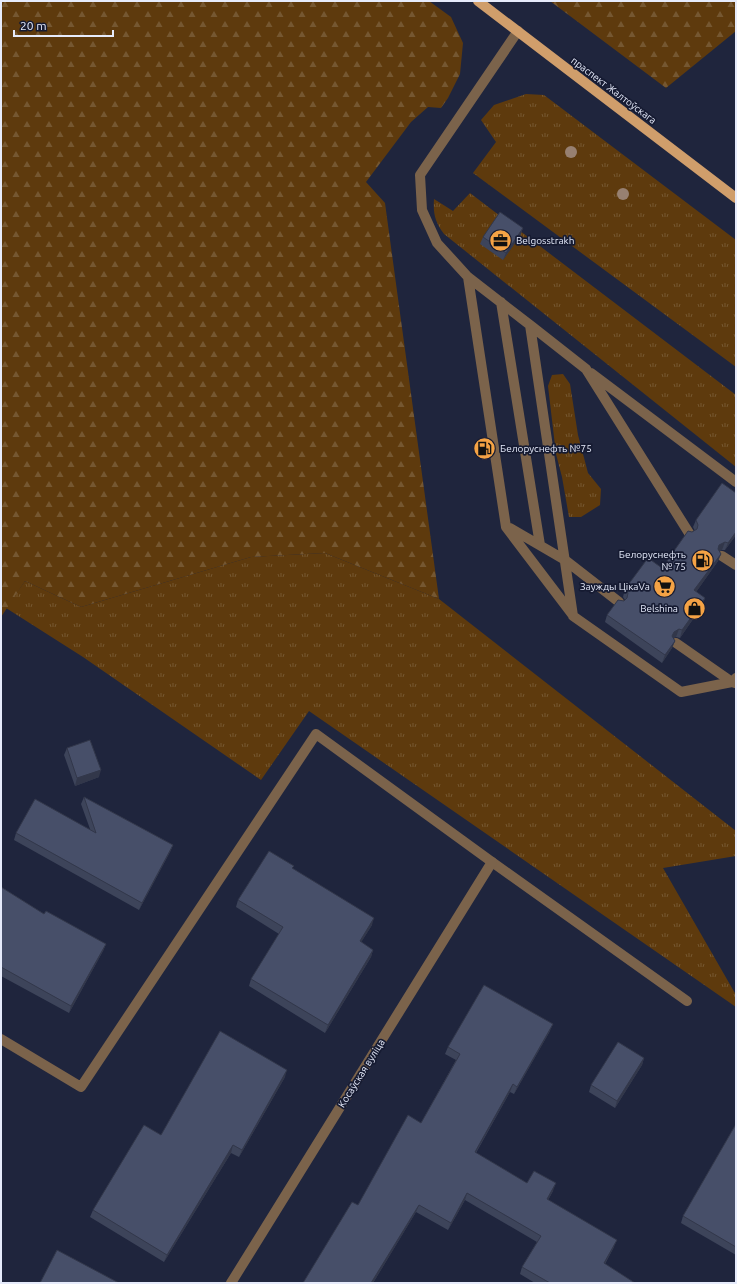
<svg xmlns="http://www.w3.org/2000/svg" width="737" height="1284" font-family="Ubuntu,sans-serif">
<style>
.grass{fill:url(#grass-tufts)}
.forest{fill:url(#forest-firs)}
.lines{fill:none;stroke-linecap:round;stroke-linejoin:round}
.lane{stroke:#7b634b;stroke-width:10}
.street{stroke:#7b634b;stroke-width:10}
.primary{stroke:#d09e6b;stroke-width:10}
.tree{fill:#978071}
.wall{fill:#3d445a}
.shaded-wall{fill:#32374a}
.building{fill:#474f69;stroke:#32374a}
.labels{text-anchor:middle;stroke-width:3.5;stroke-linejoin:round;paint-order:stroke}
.street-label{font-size:10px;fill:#e6ebfb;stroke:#161b32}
.poi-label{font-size:10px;fill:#e6ebfb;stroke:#161b32;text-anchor:end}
</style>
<defs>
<pattern id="grass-tufts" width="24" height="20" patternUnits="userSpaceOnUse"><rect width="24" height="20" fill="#5e3a0d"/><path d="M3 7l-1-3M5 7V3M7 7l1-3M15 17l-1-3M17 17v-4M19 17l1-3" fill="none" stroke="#755731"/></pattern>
<pattern id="forest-firs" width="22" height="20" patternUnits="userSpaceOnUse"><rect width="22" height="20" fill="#5e3a0d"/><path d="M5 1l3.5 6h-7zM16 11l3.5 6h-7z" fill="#755731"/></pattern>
</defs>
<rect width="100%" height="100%" fill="#1f253d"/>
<path class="grass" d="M 526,94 L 544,95 L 736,240 L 736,367 L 473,173 L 496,142 L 481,120 L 494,105 Z
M 470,193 L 736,395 L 736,467 L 444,234 C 435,222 433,214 434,199 L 453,211 Z
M 563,374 L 570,384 L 578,435 L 588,473 L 601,489 L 600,505 L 581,517 L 569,517 L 562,477 L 556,454 L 548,386 L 552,375 Z
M 325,553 L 439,599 L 736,831 L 736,856 L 663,868 L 736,995 L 736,1007 L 309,711 L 261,780 L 83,657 L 6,608 L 25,581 L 81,607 L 251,557 Z"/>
<path class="forest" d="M 1,1 L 429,1 L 451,17 L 463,43 L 460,74 L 448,98 L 441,108 L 428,107 L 411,122 L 366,182 L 385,203 L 439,599 L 325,553 L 251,557 L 81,607 L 25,581 L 1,617 Z
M 550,1 L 736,1 L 736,31 L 666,88 Z"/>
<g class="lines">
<path class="lane" d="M 518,31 L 420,175 L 422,210 L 437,243 L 468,277 L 530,325 L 573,616 L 681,692 L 732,682 L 736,678
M 468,277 L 506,527 L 572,614
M 501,302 L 540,545
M 530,325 L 586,369 L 689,533
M 591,373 L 736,482
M 510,528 L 565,560 L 619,602
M 722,556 L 736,565
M 676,643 L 732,682 L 735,683
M 1,1039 L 81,1087 L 316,734 L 492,862 L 687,1001"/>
<path class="street" d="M 231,1283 L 492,862"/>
<path class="primary" d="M 478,1 L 736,198"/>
</g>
<g class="tree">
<circle cx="571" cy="152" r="6"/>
<circle cx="623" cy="194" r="6"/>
</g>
<path class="wall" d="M 523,228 L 520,236 L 503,260 L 480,244 L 483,237 Z
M 736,493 L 736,535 L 725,550 L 722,550 L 719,551 L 721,554 L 718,561 L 696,592 L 705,598 L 702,606 L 680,638 L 676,637 L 673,638 L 675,641 L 672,648 L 662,663 L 605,622 L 607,615 L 625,600 L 623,597 L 625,589 L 662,568 L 692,532 L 695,531 L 693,527 L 696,520 Z
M 67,748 L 99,777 L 75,786 L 64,755 Z
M 84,797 L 173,845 L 170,852 L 139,910 L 14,840 L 16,833 L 90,829 L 81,804 Z
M 293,869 L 372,925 L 361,942 L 373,950 L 371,957 L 325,1033 L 249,986 L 251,979 L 279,934 L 236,907 L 238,900 Z
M 1,887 L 44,914 L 106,944 L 103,951 L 69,1013 L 1,976 Z
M 550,1031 L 514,1094 L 510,1092 L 476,1153 L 527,1183 L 553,1191 L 548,1200 L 614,1247 L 605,1264 L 635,1283 L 535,1283 L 520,1274 L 522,1267 L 537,1242 L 465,1200 L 448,1230 L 416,1212 L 373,1283 L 303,1283 L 358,1205 L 421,1123 L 456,1060 L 445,1054 L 448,1047 Z
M 644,1058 L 642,1065 L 615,1108 L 589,1092 L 591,1085 Z
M 285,1077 L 239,1157 L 231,1153 L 164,1262 L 90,1217 L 93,1210 L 161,1135 Z
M 736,1124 L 736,1255 L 681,1223 L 683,1216 Z"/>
<path class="shaded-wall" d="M 523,228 L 520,236 L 503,260 L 506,253 Z
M 736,532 L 736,535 L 725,550 L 728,543 Z
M 725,542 L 722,550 L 717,552 L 719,545 Z
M 721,554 L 718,561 L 692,598 L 694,590 Z
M 705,598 L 702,606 L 680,638 L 682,630 Z
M 679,629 L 676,637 L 671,639 L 674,632 Z
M 675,641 L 672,648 L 662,663 L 665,655 Z
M 101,770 L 99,777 L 75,786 L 77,778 Z
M 173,845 L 170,852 L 139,910 L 142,903 Z
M 374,918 L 372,925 L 357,949 L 360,941 Z
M 106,944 L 103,951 L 69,1013 L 71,1006 Z
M 373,950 L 371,957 L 325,1033 L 328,1025 Z
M 553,1024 L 550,1031 L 514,1094 L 517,1087 Z
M 644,1058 L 642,1065 L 615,1108 L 617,1101 Z
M 287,1070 L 285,1077 L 239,1157 L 242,1150 Z
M 513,1084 L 510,1092 L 472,1159 L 475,1152 Z
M 233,1145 L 231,1153 L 164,1262 L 167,1255 Z
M 556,1183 L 553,1191 L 545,1206 L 547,1199 Z
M 467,1193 L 465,1200 L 448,1230 L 451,1223 Z
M 419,1205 L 416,1212 L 373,1283 L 371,1283 Z
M 617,1240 L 614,1247 L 601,1270 L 604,1263 Z"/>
<path class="building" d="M 500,212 L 523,228 L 506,253 L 483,237 Z
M 722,483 L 736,493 L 736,532 L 728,543 L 725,542 L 719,545 L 718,549 L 721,554 L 694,590 L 705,598 L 682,630 L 679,629 L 674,632 L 672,636 L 675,641 L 665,655 L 607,615 L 618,600 L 624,601 L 627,598 L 628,593 L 625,589 L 648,558 L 662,568 L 688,531 L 692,532 L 697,529 L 698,525 L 696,520 Z
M 90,740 L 101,770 L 77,778 L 67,748 Z
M 84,797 L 173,845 L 142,903 L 16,833 L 35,799 L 96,833 Z
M 269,851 L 294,866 L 292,868 L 374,918 L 360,941 L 373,950 L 328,1025 L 251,979 L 283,927 L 238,900 Z
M 1,887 L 44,914 L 46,911 L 106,944 L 71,1006 L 1,967 Z
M 484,985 L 553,1024 L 517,1087 L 513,1084 L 475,1152 L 527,1183 L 534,1171 L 556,1183 L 547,1199 L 617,1240 L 604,1263 L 635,1283 L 550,1283 L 522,1267 L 541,1236 L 467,1193 L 451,1223 L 419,1205 L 371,1283 L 303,1283 L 352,1202 L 358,1205 L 408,1115 L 421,1123 L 460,1054 L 448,1047 Z
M 220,1031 L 287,1070 L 242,1150 L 233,1145 L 167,1255 L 93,1210 L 144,1125 L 161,1135 Z
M 618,1042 L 644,1058 L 617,1101 L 591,1085 Z
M 736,1124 L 736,1247 L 683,1216 Z
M 57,1250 L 119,1283 L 40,1283 Z"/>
<defs>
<symbol id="office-disc" viewBox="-11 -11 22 22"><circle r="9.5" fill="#f5a345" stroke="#161b32"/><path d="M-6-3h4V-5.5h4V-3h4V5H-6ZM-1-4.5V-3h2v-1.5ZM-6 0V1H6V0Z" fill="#111"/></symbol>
<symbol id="fuel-disc" viewBox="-11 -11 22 22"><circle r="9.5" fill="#f5a345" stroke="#161b32"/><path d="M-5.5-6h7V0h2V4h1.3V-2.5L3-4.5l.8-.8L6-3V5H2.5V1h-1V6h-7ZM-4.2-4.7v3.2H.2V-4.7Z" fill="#111"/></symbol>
<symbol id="supermarket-disc" viewBox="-11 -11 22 22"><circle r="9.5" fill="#f5a345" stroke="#161b32"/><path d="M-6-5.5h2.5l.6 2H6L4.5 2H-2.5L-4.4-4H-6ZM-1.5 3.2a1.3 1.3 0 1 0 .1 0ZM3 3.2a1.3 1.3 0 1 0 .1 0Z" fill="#111"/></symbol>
<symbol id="shop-disc" viewBox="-11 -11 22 22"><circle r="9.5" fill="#f5a345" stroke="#161b32"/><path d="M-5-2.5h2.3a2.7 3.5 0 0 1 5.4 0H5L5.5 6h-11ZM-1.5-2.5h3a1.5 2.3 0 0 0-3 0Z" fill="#111"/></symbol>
</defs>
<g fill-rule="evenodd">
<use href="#office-disc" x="488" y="228" width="25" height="25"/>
<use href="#fuel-disc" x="472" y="436" width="25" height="25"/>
<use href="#fuel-disc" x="690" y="548" width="25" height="25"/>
<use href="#supermarket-disc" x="652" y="574" width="25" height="25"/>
<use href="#shop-disc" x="682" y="596" width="25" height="25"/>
</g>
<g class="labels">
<g class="street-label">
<text transform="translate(614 90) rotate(37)" y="4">праспект Жалтоўскага</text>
<text transform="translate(361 1073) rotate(-58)" y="4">Косаўская вуліца</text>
</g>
<g class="poi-label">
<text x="516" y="244" text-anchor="start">Belgosstrakh</text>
<text x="500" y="452" text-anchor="start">Белоруснефть №75</text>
<text x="686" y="558">Белоруснефть<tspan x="686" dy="12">№ 75</tspan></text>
<text x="650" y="590">Заужды ЦікаVа</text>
<text x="678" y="612">Belshina</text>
</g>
</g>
<rect width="737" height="1284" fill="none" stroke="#e6ebfb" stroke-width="4"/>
<path d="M14 30v6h99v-6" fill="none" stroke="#e6ebfb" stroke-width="2"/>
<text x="20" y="30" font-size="12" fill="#e6ebfb" stroke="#161b32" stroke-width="3" paint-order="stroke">20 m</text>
</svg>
